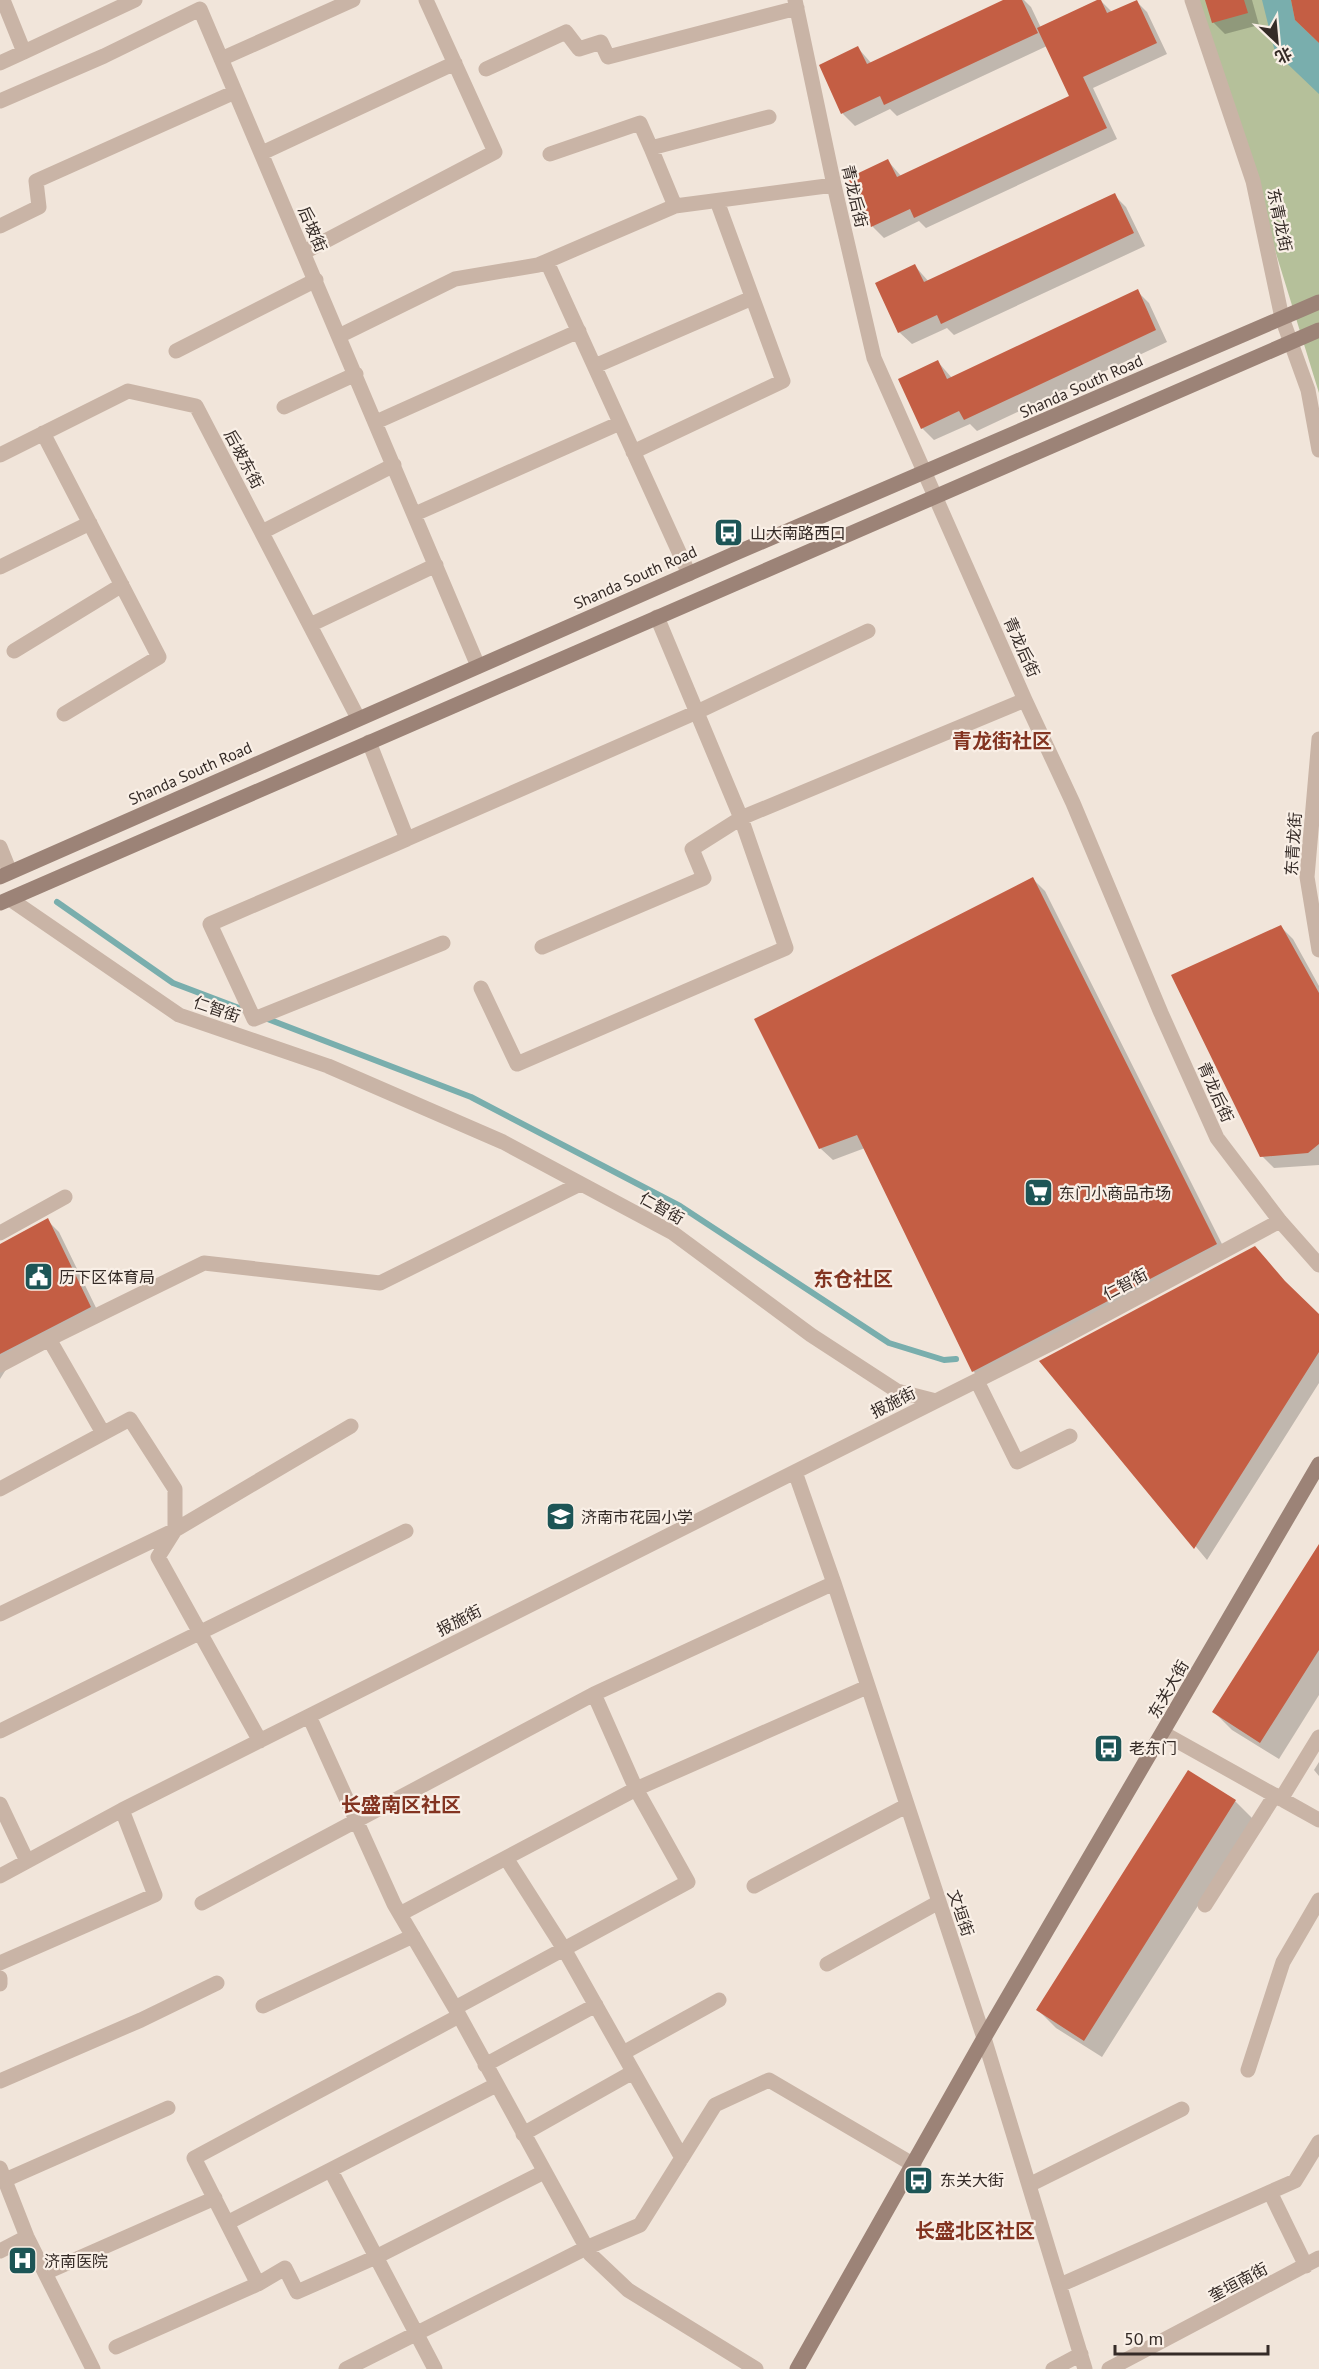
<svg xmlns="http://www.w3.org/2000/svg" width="1319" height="2369" font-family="'PT Sans','Noto Sans SC',sans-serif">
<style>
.green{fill:#b5c09a}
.water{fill:#79aead}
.shadow{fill:#0003}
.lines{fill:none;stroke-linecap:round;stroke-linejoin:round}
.stream{stroke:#79aead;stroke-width:6}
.building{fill:#c45e44}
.minor{stroke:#c9b4a6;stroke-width:15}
.tertiary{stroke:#c9b4a6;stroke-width:15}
.secondary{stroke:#9c8377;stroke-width:15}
.labels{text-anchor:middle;stroke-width:4.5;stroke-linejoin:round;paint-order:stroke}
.street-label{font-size:16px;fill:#352b27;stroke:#f9efe6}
.poi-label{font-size:16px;fill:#352b27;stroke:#f9efe6;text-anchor:start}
.quarter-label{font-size:20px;font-weight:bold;fill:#833421;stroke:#f9efe6}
</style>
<rect width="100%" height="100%" fill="#f1e5da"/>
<path class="green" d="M 1191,0 L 1319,0 L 1319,393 L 1222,78 Z"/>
<path class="water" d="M 1262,0 L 1291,0 L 1295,20 L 1319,43 L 1319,94 L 1275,52 Z"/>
<path class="shadow" d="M 1007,0 L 1024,0 L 1031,7 L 1041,28 L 1100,0 L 1112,12 L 1136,1 L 1147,12 L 1167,54 L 1093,88 L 1117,139 L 926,228 L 919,221 L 884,238 L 873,227 L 850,178 L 888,161 L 901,176 L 1071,97 L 1047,46 L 897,116 L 890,109 L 855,126 L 843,114 L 821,65 L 858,48 L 872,64 Z
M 1207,0 L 1252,0 L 1259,25 L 1225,34 L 1213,22 Z
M 1114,195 L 1126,207 L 1145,246 L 954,335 L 947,328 L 912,344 L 899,332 L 915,266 L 929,282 Z
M 1137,291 L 1149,303 L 1167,342 L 977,431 L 970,424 L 934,440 L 922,428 L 938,362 L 952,378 Z
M 1033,879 L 1045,891 L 1228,1256 L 985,1383 L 973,1371 L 865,1148 L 833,1160 L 820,1148 Z
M 1281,927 L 1293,939 L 1319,986 L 1319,1165 L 1274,1168 L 1262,1156 Z
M 47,1220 L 59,1232 L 102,1320 L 7,1368 L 0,1379 L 0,1246 Z
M 1294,1292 L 1319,1316 L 1319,1383 L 1207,1560 L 1041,1361 Z
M 1319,1547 L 1319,1695 L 1279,1759 L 1232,1730 L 1214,1712 Z
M 1319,1762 L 1319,1776 L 1314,1770 Z
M 1235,1801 L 1253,1819 L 1102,2057 L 1056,2028 L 1038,2010 Z"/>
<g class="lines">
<path class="stream" d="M 57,902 L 173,983 L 247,1011
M 265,1018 L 471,1097 L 680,1206 L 889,1343 L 944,1360 L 956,1359"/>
</g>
<path class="building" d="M 1003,0 L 1022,0 L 1038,33 L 884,105 L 880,96 L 841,114 L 819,65 L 858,46 L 867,64 Z
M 1097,0 L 1101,0 L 1107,13 L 1137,0 L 1157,43 L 1083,77 L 1107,128 L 914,218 L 910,209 L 871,227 L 848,178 L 888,159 L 897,177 L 1069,96 L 1037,28 Z
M 1205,0 L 1244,0 L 1248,13 L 1212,23 Z
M 1291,0 L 1319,0 L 1319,43 L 1295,20 Z
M 1115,193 L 1134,233 L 941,324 L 937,315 L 898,333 L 875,283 L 915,264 L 924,282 Z
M 1138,289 L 1156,330 L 964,420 L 959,411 L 921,429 L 898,379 L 938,360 L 947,379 Z
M 1033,877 L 1217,1244 L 972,1372 L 857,1135 L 819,1149 L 754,1019 Z
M 1281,925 L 1319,993 L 1319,1144 L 1308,1153 L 1260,1157 L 1171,975 Z
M 48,1218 L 91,1307 L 0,1354 L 0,1244 Z
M 1255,1246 L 1285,1281 L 1319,1314 L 1319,1352 L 1194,1549 L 1039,1361 Z
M 1319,1544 L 1319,1650 L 1260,1743 L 1212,1712 Z
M 1188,1770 L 1236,1800 L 1084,2041 L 1036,2010 Z"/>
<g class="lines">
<path class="minor" d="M 3,0 L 24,52 L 135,0
M 795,0 L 834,185 L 874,358 L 1025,700 L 1073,803 L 1161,1013 L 1217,1138 L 1280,1221 L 1319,1265
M 1192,0 L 1253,181 L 1282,318 L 1308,390 L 1319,450
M 221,59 L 353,0
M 0,63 L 24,52
M 486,69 L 566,32 L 579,49 L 601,42 L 608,57 L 797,8
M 0,101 L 104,56 L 200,9 L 478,666
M 262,153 L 455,63
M 550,154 L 640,123 L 651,148
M 675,206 L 651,148 L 769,117
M 0,226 L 39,207 L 36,181 L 235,92
M 310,249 L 495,152 L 426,0
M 547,262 L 689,574
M 339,336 L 455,279 L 538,265 L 675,206 L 834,185
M 176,351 L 316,280
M 595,366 L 752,298
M 284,407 L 356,374
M 376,422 L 579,331
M 43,433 L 159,657 L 64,714
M 633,452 L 783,381 L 717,201
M 0,455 L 128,391 L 196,406 L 358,718
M 415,514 L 620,423
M 262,532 L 394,465
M 0,567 L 90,523
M 657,617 L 741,818 L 1025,700
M 310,625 L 436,565
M 14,651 L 122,585
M 1319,739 L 1307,877 L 1319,950
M 369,742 L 407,839 L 697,712 L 868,631
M 407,839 L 210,924 L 254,1019 L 443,943
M 0,847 L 10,872
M 10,899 L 179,1015 L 328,1066 L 503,1142 L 673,1233 L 811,1335 L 897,1391 L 936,1401 L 1060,1339 L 1280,1221
M 481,988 L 517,1064 L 786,948 L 741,818 L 692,849 L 704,878 L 542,947
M 49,1339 L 204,1263 L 380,1283 L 580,1184
M 0,1365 L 49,1339 L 103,1433
M 977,1381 L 1017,1462 L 1070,1436
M 795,1472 L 834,1583 L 984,2038 L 1085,2369
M 0,1489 L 130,1419 L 175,1489 L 175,1530 L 158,1557 L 260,1741
M 0,1614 L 175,1530 L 351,1426
M 309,1716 L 394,1904 L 455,2008 L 590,2254 L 628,2290 L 756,2369
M 0,1731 L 406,1531
M 1163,1733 L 1319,1820
M 1281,1799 L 1319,1737
M 0,1804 L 27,1861
M 506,1858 L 564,1949 L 682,2158
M 0,1876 L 122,1810 L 936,1401
M 754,1886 L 906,1806
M 202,1903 L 594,1694 L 834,1583
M 1205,1905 L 1275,1795
M 400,1914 L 636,1789 L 867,1687
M 0,1963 L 155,1895 L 122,1810
M 827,1964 L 939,1902
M 0,1978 L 0,1984
M 263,2006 L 413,1936
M 455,2008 L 688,1882 L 636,1789 L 594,1694
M 623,2053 L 719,2000
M 485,2065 L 596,2005
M 1248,2070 L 1283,1962 L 1319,1900
M 0,2081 L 141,2020 L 217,1983
M 523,2134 L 633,2072
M 0,2168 L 27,2237 L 93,2369
M 331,2171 L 435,2369
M 5,2180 L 168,2108
M 1029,2185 L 1182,2109
M 1270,2192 L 1306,2266
M 227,2223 L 496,2085
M 0,2251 L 27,2237
M 45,2273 L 215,2198
M 258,2284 L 285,2268 L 297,2292 L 376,2257 L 544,2172
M 1060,2285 L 1295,2181 L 1319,2142
M 116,2347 L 258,2284 L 194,2158 L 459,2016
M 346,2369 L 586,2248 L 640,2225 L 715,2105 L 769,2080 L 914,2165
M 1053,2369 L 1081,2354
M 1109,2369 L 1319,2258"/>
<path class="tertiary" d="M 0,1233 L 65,1197"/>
<path class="secondary" d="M 0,877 L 736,553 L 1319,302
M 0,903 L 1319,330
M 797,2369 L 984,2038 L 1319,1464"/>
</g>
<defs>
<symbol id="bus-square" viewBox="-11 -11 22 22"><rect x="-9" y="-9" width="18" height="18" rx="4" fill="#1d5556" stroke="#f9efe6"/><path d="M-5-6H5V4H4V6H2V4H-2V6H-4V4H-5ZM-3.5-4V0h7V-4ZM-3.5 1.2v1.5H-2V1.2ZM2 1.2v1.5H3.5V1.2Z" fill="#fff"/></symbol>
<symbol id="supermarket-square" viewBox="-11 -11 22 22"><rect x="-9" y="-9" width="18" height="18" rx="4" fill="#1d5556" stroke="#f9efe6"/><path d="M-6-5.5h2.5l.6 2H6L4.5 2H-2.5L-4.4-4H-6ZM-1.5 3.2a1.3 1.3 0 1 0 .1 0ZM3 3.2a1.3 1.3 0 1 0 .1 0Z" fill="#fff"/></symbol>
<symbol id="civic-square" viewBox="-11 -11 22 22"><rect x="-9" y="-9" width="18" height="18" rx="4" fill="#1d5556" stroke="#f9efe6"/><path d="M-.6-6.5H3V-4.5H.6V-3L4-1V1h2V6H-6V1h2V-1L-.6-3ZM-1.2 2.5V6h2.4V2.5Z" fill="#fff"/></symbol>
<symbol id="school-square" viewBox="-11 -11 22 22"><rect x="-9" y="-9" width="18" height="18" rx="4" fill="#1d5556" stroke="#f9efe6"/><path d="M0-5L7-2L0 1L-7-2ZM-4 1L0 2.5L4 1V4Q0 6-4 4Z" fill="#fff"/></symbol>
<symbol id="hospital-square" viewBox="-11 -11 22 22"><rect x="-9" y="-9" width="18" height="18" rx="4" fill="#1d5556" stroke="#f9efe6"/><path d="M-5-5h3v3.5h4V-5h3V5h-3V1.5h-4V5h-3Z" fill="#fff"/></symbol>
</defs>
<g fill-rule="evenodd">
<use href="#bus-square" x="712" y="516" width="33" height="33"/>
<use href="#supermarket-square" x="1022" y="1176" width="33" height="33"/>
<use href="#civic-square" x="22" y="1260" width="33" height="33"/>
<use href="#school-square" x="544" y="1500" width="33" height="33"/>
<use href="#bus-square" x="1092" y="1732" width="33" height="33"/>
<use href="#bus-square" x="902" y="2164" width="33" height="33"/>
<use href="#hospital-square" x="6" y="2244" width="33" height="33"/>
</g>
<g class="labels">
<g class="street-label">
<text transform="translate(855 196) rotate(77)" y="6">青龙后街</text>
<text transform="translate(1280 220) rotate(78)" y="6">东青龙街</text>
<text transform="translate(313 229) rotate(67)" y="6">后坡街</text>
<text transform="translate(1081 386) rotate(-24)" y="6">Shanda South Road</text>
<text transform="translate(244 459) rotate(62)" y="6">后坡东街</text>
<text transform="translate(635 577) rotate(-24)" y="6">Shanda South Road</text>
<text transform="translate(1022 647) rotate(66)" y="6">青龙后街</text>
<text transform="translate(190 773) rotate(-24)" y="6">Shanda South Road</text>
<text transform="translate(1293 844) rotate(-86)" y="6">东青龙街</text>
<text transform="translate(217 1009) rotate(19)" y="6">仁智街</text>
<text transform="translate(1216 1092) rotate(66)" y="6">青龙后街</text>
<text transform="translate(662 1208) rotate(29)" y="6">仁智街</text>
<text transform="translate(1125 1284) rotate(-28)" y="6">仁智街</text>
<text transform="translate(893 1402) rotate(-27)" y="6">报施街</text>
<text transform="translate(459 1620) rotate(-27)" y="6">报施街</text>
<text transform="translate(1168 1689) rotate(-60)" y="6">东关大街</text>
<text transform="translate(961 1913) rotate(71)" y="6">文垣街</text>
<text transform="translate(1238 2282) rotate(-28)" y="6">奎垣南街</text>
</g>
<g class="poi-label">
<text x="750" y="539">山大南路西口</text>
<text x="1059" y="1199">东门小商品市场</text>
<text x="59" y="1283">历下区体育局</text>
<text x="581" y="1523">济南市花园小学</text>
<text x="1129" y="1754">老东门</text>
<text x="940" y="2186">东关大街</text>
<text x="44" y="2267">济南医院</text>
</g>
<g class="quarter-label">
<text x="1002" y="748">青龙街社区</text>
<text x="853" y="1286">东仓社区</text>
<text x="401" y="1812">长盛南区社区</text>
<text x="975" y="2238">长盛北区社区</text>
</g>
</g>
<g transform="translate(1277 42) rotate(154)" stroke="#f9efe6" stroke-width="4.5" paint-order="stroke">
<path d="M0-4.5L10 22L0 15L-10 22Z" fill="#352b27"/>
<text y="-9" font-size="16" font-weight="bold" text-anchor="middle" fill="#352b27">北</text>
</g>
<path d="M1115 2345v9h153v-9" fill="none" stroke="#352b27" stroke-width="3"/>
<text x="1124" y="2345" font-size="18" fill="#352b27" stroke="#f9efe6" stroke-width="4.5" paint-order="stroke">50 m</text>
</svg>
